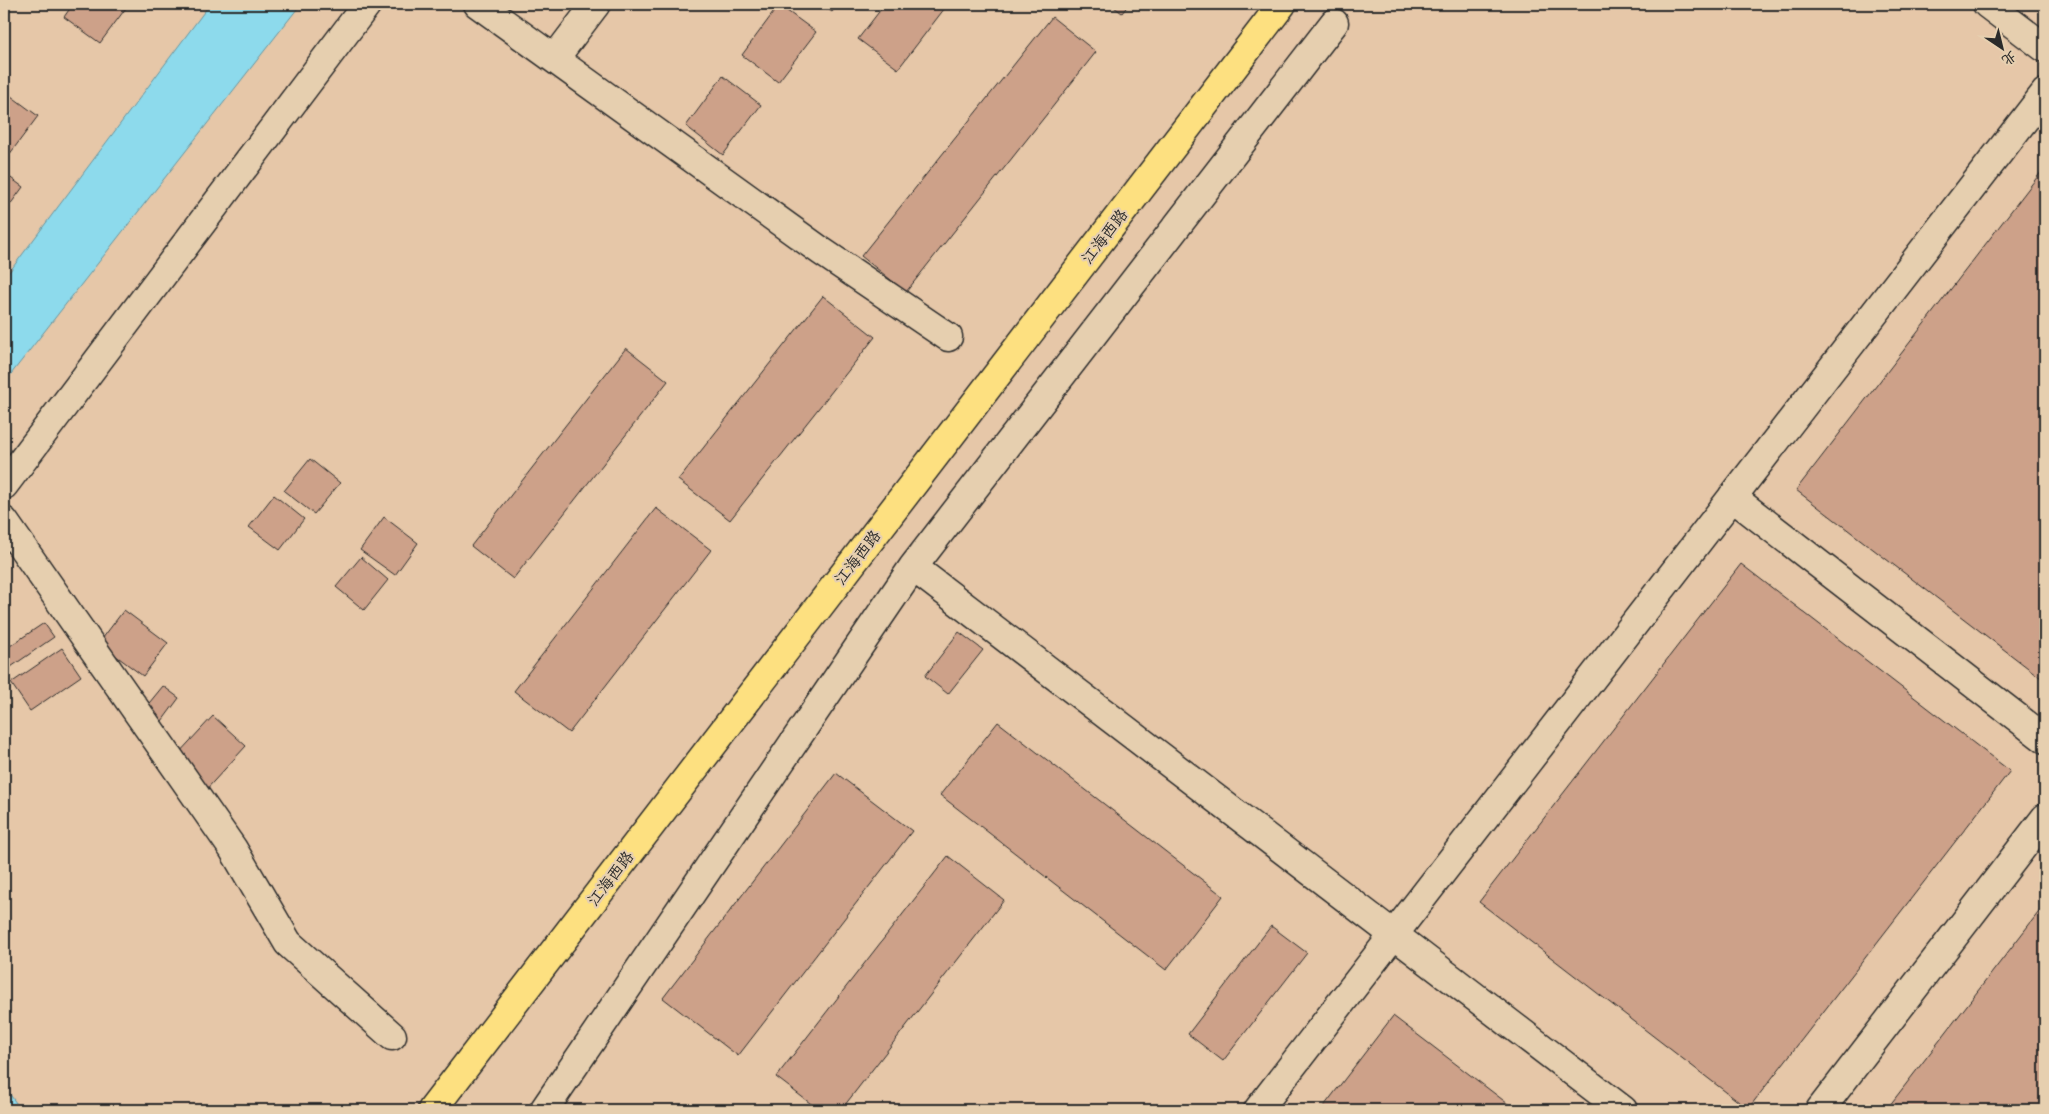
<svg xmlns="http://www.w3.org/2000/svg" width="2049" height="1114" font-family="Dekko,'LXGW WenKai TC',sans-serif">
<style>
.water{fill:#8ddaec;stroke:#66949f}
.building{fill:#cda189;stroke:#2b2b2b}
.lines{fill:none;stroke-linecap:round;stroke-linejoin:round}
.minor-casing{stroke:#2b2b2b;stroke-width:31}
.major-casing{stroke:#2b2b2b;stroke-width:31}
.minor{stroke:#e6cfaf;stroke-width:28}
.major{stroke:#fde080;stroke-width:28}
.labels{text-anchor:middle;stroke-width:4.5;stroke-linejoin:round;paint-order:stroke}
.street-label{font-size:16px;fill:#2b2b2b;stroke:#e6cfaf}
</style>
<rect width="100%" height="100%" fill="#e6c7a8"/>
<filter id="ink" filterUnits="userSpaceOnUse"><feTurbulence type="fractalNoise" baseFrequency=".02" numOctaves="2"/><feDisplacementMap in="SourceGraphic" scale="10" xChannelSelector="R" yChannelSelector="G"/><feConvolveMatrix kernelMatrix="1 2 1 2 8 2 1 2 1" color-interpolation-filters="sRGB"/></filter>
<g filter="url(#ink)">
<path class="water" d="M 210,4 L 301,4 L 4,383 L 4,279 Z
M 4,1086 L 21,1110 L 4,1110 Z"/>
<path class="building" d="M 73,4 L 129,4 L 100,43 L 64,17 Z
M 821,4 L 838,4 L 832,12 Z
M 885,4 L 948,4 L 898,69 L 858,39 Z
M 1110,4 L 1129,4 L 1122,13 Z
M 779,5 L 816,32 L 778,82 L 742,55 Z
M 1052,17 L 1096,52 L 906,292 L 861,256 Z
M 723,76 L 761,105 L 723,155 L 686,126 Z
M 11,96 L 38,116 L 6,159 L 4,157 L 4,107 Z
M 2045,167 L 2045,681 L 1796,490 Z
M 4,173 L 23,187 L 4,213 Z
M 823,296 L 875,337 L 730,520 L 678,480 Z
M 626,348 L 668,381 L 513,579 L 471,546 Z
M 310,459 L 340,483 L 314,514 L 284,491 Z
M 274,495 L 304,519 L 280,550 L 249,527 Z
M 656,508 L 711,550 L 569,733 L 514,691 Z
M 384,517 L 418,543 L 395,575 L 360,550 Z
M 361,557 L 388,580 L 364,610 L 336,587 Z
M 1741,564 L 2010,771 L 1748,1109 L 1479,902 Z
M 124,610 L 168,643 L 143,676 L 99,643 Z
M 44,623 L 54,637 L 8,669 L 4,662 L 4,650 Z
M 959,632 L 983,650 L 948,694 L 925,676 Z
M 62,648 L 81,676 L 30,711 L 11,683 Z
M 163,686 L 179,698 L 162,721 L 145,708 Z
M 213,716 L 246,746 L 203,793 L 177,755 Z
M 998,722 L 1223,896 L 1166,970 L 940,795 Z
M 836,773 L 912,831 L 738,1056 L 663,998 Z
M 948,856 L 1004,900 L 841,1110 L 819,1110 L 776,1077 Z
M 2045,904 L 2045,1110 L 1886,1110 Z
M 1271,926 L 1307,953 L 1223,1061 L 1188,1034 Z
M 1393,1016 L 1516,1110 L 1321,1110 Z"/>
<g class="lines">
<defs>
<path id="minor" d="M 478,4 L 821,251 L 948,337
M 1987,4 L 2045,48
M 555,58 L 596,4
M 4,485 L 367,4
M 1732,497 L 2045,739
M 4,521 L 233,849 L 288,943 L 392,1036
M 913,567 L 1623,1110
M 544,1110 L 913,567 L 1334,23
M 1258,1110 L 2045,93
M 1820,1110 L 2045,818"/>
<path id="major" d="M 432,1110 L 1282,4"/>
</defs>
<use href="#minor" class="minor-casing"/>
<use href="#major" class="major-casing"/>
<use href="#minor" class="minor"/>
<use href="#major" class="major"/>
</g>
</g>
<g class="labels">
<g class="street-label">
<text transform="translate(1104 236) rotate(-52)" y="6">江海西路</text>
<text transform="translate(857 557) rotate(-52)" y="6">江海西路</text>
<text transform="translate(610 878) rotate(-52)" y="6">江海西路</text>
</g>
</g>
<rect width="2049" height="1114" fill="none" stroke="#e6cfaf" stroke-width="20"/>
<rect x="10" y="10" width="2029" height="1094" fill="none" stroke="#2b2b2b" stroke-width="2" filter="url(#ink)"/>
<g transform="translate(2002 48) rotate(145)" stroke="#e6cfaf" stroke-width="4" paint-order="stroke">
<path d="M0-4L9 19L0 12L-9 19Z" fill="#2b2b2b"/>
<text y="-8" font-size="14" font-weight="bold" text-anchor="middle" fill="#2b2b2b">北</text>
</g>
</svg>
